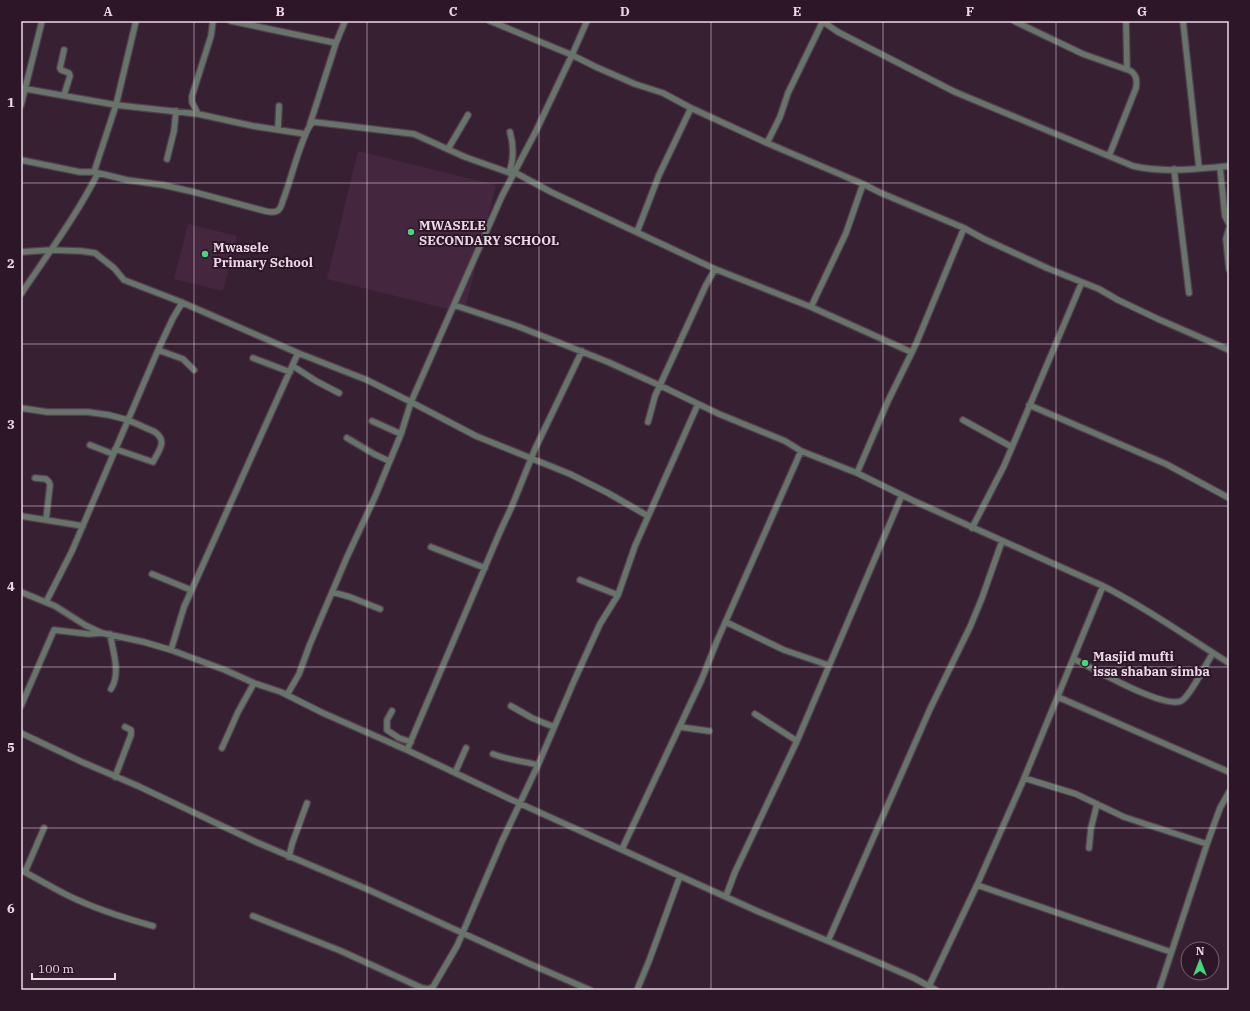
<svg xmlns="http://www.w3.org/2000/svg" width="1250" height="1011" font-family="'IBM Plex Serif',serif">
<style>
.built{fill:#44263e}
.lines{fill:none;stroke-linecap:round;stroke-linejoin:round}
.minor-casing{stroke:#543e4f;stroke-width:8}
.minor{stroke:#677469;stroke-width:5.5}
.grid{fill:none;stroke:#ead9e5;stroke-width:1;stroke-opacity:0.55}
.poi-dot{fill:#45d77a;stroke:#2e1629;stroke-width:1.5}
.labels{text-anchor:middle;stroke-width:4;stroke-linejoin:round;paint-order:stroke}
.poi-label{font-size:13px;font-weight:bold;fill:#ead9e5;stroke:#2e1629;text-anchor:start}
.neatline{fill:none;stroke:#ead9e5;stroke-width:1.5}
.grid-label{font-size:13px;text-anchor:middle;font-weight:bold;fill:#ead9e5}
</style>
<rect width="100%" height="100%" fill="#382033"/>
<path class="built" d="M 358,151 L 496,185 L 464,313 L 327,279 Z
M 188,224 L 237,236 L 223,291 L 174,279 Z"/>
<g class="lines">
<defs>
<path id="minor" d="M 231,21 L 336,43
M 490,21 L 572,55 L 596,67 L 635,84 L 663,93 L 691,108 L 767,143 L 863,184 L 881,193 L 964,228 L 984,239 L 1047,268 L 1099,289 L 1118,300 L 1158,319 L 1229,350
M 822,21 L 838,32 L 955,92 L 1133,166 C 1163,173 1198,169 1229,166
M 1014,21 L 1083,54 L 1131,71 C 1137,76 1137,81 1136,88 L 1109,156
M 1126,21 L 1127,69
M 1183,21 L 1199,168
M 21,88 L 116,105 L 198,114 L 253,126 L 305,134
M 64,95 L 70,76 L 69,73 L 61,70 L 60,68 L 64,50
M 21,105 L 42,21
M 198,114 L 192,102 L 192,96 L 211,36 L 213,21
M 310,124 L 336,43 L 345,21
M 278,129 L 279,106
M 767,143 L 780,117 L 788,93 L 823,21
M 448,149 L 468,115
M 167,159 L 174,131 L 176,111
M 21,160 L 80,172 L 94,172 L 127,180 L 163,185 L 194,192 L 265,211 C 269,212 273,213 277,211 C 281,209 282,204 283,200 C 289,187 304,125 314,122 L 414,134 L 465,157 L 513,174
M 1220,167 L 1225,216 L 1229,224
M 1174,169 L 1189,293
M 94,172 L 116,105 L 136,21
M 514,172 L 551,192 L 715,269 L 811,307 L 911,352
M 509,173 C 514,159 514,146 510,132
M 1229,228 L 1226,239 L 1229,269
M 637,232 L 659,175 L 691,108
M 21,252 L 50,250 L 81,251 L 95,253 L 114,268 L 124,280 L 181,302 L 298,353 L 367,380 L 411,402 L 476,436 L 570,474 L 608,493 L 648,516
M 21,294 C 47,255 77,215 98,173
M 454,305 L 517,326 L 608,362 L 661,386 L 719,414 L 785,441 L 801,451 L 857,473 L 914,501 L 1103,586 C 1147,608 1187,637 1229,663
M 811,307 L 846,233 L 863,184
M 158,350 L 183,359 L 194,370
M 253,358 L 290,372
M 293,366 L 316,381 L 339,393
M 1029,405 L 1166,464 L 1229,498
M 21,408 L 47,412 L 88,412 L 109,415 L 128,420 L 155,432 C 167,441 160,449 154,460 L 153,462 L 115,449
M 963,420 L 1012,447
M 372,421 L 401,434
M 648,422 L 655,396 L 706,285 L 715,269
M 347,438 L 374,454 L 389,461
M 90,445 L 113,454
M 857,473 L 888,401 L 916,344 L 964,228
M 35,478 L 46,479 L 49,482 L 50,485 L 46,520 L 83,526
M 21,516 L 46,520
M 972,528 L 1004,466 L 1082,282
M 431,547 L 485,568
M 152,574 L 191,590
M 580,580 L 618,595
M 21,592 L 55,606 L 85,625 L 102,633 L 144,642 L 171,650 L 225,670 L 254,683 L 281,692 L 323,713 L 407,750 L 510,799 L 757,911 L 861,955 L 914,978 L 936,990
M 332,592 L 350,597 L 380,609
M 46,602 L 72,551 L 158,350 L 173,318 L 182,303
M 726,622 L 784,650 L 828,665
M 110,634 C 113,652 121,673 111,689
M 171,650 L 184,607 L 298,353
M 1074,659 C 1093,668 1163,709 1181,701 C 1189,698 1207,662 1213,653
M 287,695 L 299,674 L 310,644 L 347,557 L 375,497 L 401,434 L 411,402 L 502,196 L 536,131 L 572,55 L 587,21
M 1058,697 L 1229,772
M 21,706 L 54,630 L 88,634 L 102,633
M 511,706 L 532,718 L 554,727
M 392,711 L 387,720 L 387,730 L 399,738 L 411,742
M 755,714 L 797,741
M 680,727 L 709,731
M 21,733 L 82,762 L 138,786 L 256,842 L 369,890 L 530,964 L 590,990
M 222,748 L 238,712 L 254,683
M 407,750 L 499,534 L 512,506 L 535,449 L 582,351
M 493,754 C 508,760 523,761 538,765
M 455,773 L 466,748
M 115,777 L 131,735 L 131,730 L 125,727
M 1024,778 L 1076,794 L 1124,817 L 1207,844
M 1089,848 L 1091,828 L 1097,804
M 622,849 L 701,681 L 717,641 L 801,451
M 289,857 L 292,844 L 307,803
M 21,870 C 36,878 51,887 67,895 C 95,909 124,918 153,926
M 25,872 L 44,828
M 977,885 L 1171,952
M 726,896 L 735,872 L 797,741 L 902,495
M 253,916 L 341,951 L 422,988 L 428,989 L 433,987 L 457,946 L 502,841 L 538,765 L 574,681 L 600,624 L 618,595 L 635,546 L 698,404
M 828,941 L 930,709 L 970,627 L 982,598 L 1002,541
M 929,986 L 977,885 L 1023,781 L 1103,586
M 637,990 L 649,961 L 680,876
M 1159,990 L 1207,844 L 1220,808 L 1229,792"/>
</defs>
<use href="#minor" class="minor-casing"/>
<use href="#minor" class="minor"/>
</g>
<path class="grid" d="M 194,21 L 194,990M 367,21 L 367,990M 539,21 L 539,990M 711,21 L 711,990M 883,21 L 883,990M 1056,21 L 1056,990M 21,183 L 1229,183M 21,344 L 1229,344M 21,506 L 1229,506M 21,667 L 1229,667M 21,828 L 1229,828"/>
<g class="poi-dot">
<circle cx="411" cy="232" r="4"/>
<circle cx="205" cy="254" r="4"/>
<circle cx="1085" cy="663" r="4"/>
</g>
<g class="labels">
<g class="poi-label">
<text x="419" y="230">MWASELE<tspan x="419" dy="15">SECONDARY SCHOOL</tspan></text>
<text x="213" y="252">Mwasele<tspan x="213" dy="15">Primary School</tspan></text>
<text x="1093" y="661">Masjid mufti<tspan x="1093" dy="15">issa shaban simba</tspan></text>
</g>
</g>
<rect width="1250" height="1011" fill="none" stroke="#2e1629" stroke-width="44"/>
<g transform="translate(1200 961)"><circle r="19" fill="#2e1629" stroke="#796474"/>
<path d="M0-3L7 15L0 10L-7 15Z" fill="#45d77a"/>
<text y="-6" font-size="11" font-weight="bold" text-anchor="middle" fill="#ead9e5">N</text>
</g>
<path d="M32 973v6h83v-6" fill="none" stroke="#ead9e5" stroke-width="2"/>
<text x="38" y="973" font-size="12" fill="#ead9e5" stroke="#2e1629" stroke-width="3" paint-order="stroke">100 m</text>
<rect x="22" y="22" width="1206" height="967" class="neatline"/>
<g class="grid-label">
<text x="108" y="16">A</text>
<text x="280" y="16">B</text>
<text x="453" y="16">C</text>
<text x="625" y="16">D</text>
<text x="797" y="16">E</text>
<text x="970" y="16">F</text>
<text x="1142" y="16">G</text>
<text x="11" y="107">1</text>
<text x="11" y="268">2</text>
<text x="11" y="429">3</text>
<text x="11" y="591">4</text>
<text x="11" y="752">5</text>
<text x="11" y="913">6</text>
</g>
</svg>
